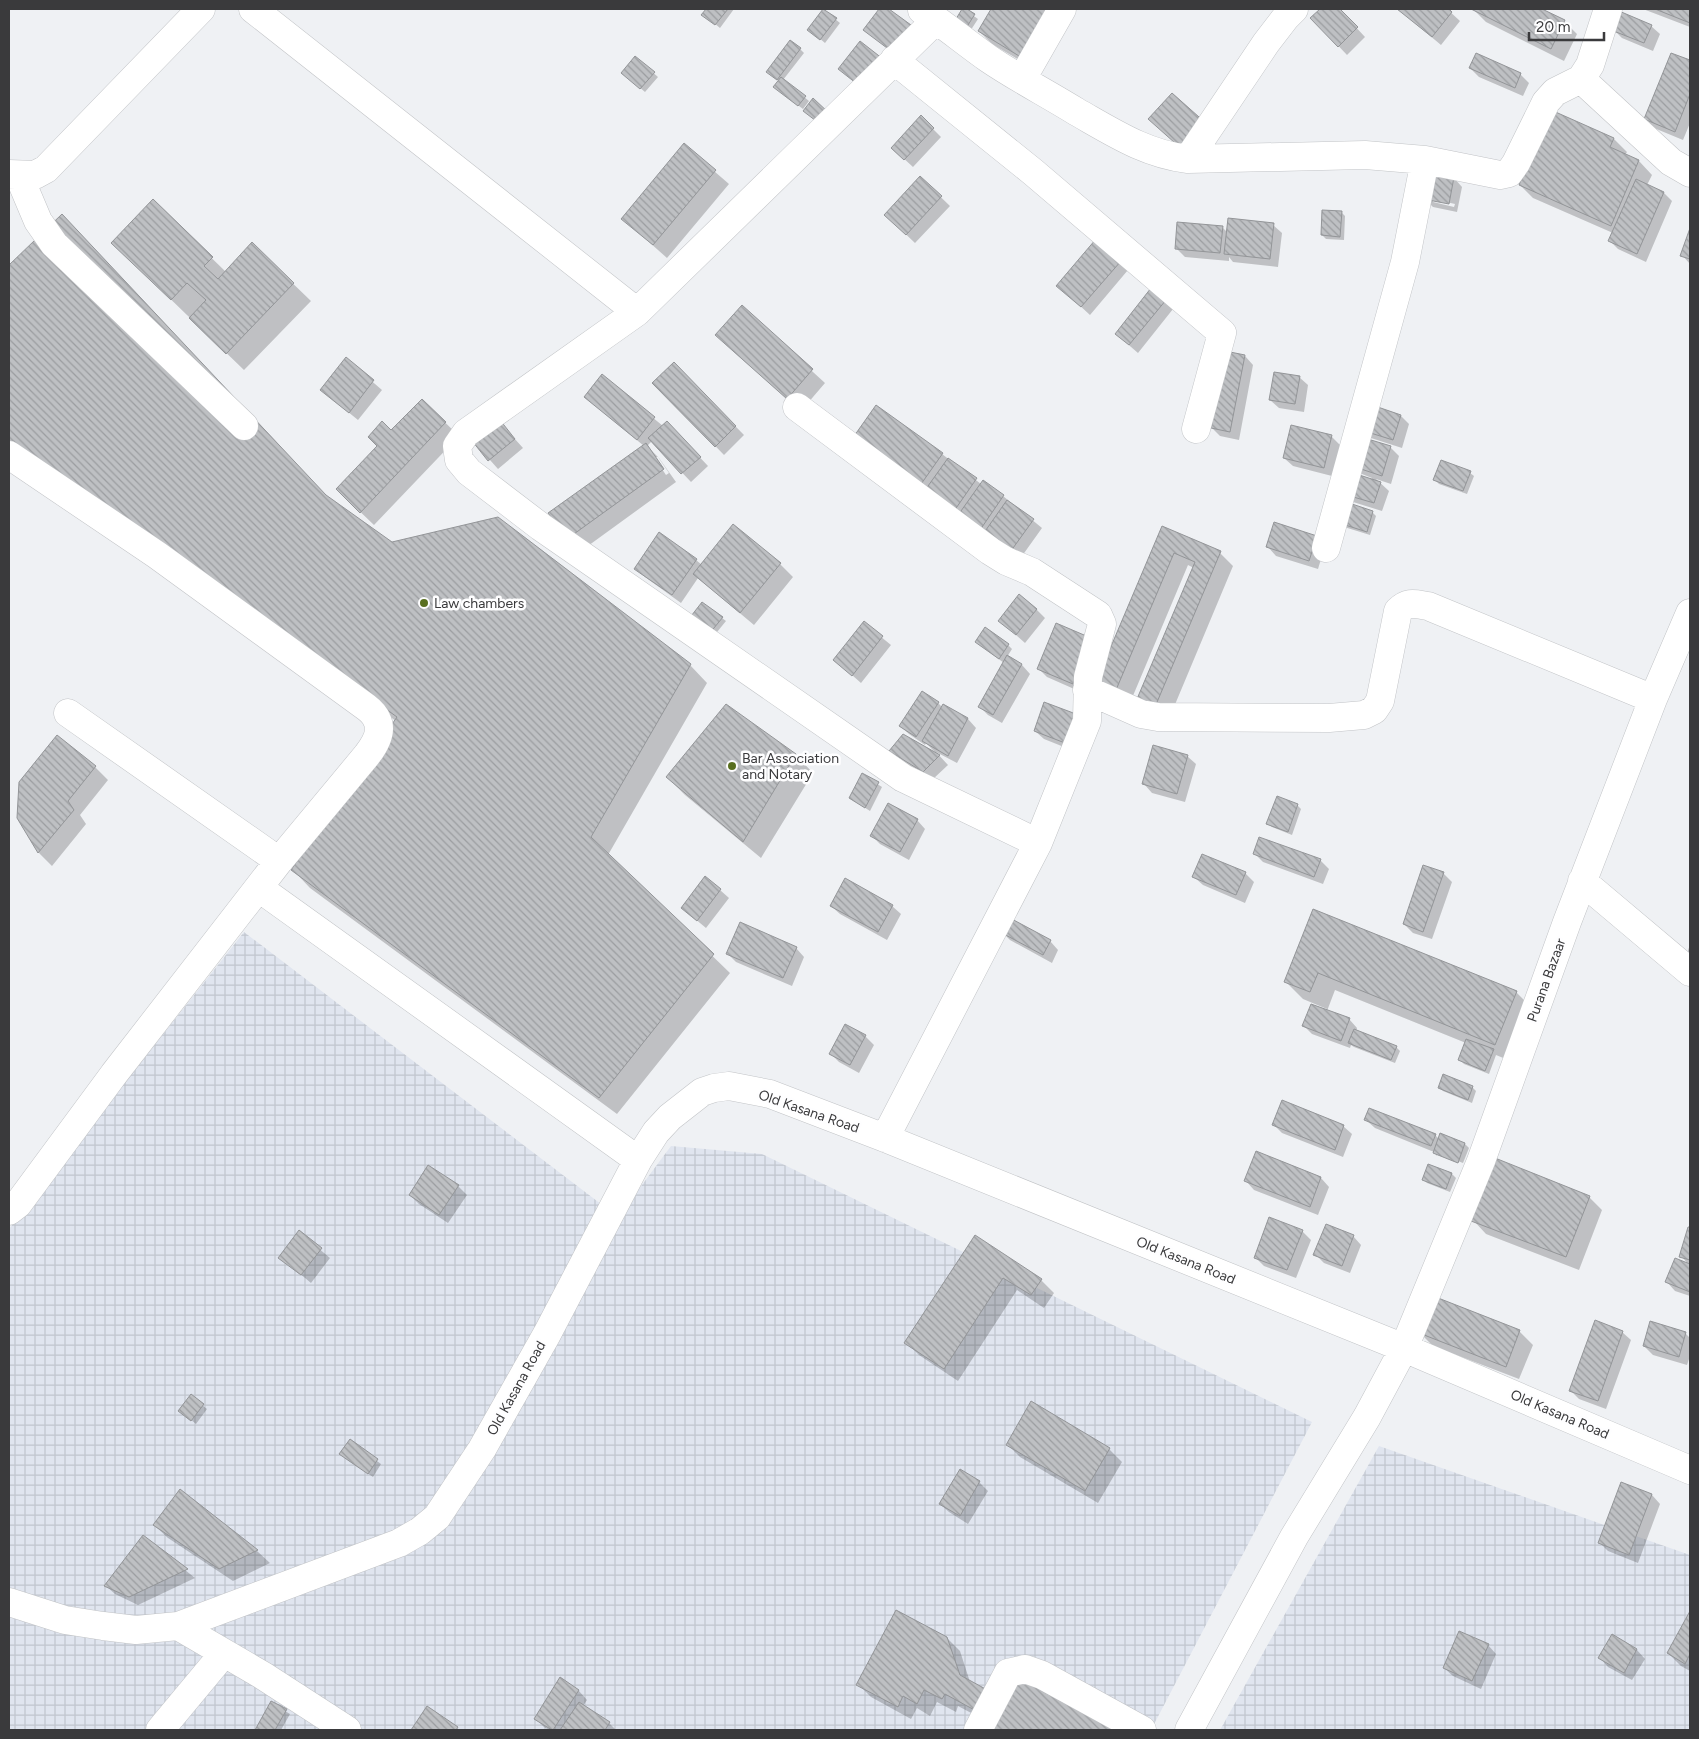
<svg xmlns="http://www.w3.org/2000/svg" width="1699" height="1739" font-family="Figtree,sans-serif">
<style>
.industrial{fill:url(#industrial-grid)}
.shadow{fill:#0003;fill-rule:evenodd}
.building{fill:url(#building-back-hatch);stroke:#939598}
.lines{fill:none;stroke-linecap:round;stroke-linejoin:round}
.minor-casing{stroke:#c2c4c7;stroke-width:29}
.minor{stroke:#fff;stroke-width:28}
.poi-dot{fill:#596f1f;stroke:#fefeff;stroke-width:2}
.labels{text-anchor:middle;stroke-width:5;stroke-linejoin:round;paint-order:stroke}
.poi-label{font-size:14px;fill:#3a3a3c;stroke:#fefeff;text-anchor:start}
.street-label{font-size:14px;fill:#3a3a3c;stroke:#fefeff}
</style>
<defs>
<pattern id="industrial-grid" width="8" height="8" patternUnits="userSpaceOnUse" patternTransform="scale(1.25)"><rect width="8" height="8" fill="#e0e5ef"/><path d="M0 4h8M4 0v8" fill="none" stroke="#c1c5ce"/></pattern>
<pattern id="building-back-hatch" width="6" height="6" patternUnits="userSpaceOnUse" patternTransform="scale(1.25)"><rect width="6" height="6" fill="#bec0c3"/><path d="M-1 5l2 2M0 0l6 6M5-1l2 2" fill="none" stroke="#9b9da0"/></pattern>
</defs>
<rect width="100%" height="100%" fill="#eff1f4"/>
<path class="industrial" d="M 244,932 L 618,1217 L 671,1146 L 762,1154 L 1312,1422 L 1151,1730 L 9,1730 L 9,1229 Z
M 1379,1446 L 1690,1555 L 1690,1730 L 1220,1730 Z"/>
<path class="shadow" d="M 707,9 L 734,9 L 720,28 L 703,14 Z
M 964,9 L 978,19 L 965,39 L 951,28 Z
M 992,9 L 1074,9 L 1038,71 L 992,44 L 979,31 Z
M 1322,9 L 1339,9 L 1365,37 L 1347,55 L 1312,18 Z
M 1398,9 L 1447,9 L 1460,21 L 1441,45 Z
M 1473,9 L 1539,9 L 1564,21 L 1577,34 L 1564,61 L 1486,22 Z
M 1643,9 L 1690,9 L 1690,27 Z
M 824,10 L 840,23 L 825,43 L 813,33 Z
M 1651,26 L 1660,34 L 1653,51 L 1622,38 L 1613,29 Z
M 800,49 L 804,53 L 783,80 L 809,101 L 803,109 L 779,91 L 779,81 L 772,75 Z
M 1672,54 L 1690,62 L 1690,123 L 1683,140 L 1654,128 L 1645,119 Z
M 635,57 L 658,77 L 645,92 L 626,76 Z
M 1470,68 L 1520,74 L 1529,83 L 1523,96 L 1479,77 Z
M 921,117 L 941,137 L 913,167 L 901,156 Z
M 1614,139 L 1627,152 L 1625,155 L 1639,161 L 1652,175 L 1647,185 L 1664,193 L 1672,201 L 1646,262 L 1618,249 L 1610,241 L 1613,233 L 1533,198 L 1520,185 Z
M 684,145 L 729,184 L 667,258 L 622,218 Z
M 921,178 L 950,206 L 915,243 L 895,224 Z
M 1454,178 L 1462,187 L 1457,212 L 1433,207 L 1424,198 ZM 1433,199 L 1455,204 L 1454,207 L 1433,202 Z
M 153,201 L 226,272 L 252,244 L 311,301 L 244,370 L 130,260 Z
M 1341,212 L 1345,216 L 1344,240 L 1326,239 L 1322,235 Z
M 62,215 L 328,499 L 392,544 L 690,665 L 707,683 L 608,855 L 730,973 L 617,1114 L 310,888 L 293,870 L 396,721 L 9,444 L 9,267 Z
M 1273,225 L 1282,233 L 1278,267 L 1233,262 L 1229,257 L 1229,261 L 1185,257 L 1176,248 L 1222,227 L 1227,232 Z
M 1690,231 L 1690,264 L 1682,255 Z
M 1096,241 L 1128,270 L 1090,315 L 1065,292 Z
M 1151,290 L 1173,309 L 1138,353 L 1116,334 Z
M 742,307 L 825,383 L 801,411 L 730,348 Z
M 1245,356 L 1253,365 L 1239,440 L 1220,436 L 1212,428 Z
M 346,359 L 382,390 L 358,420 L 321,390 Z
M 674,364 L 744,435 L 724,455 L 654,383 Z
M 602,376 L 663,426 L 675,431 L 708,466 L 691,482 L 652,441 L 647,446 L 659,458 L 676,482 L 581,551 L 568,538 L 644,446 L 585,397 ZM 654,457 L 658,457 L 669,473 L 666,475 Z
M 1299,377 L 1308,385 L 1304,412 L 1279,408 L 1270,400 Z
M 422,400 L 459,436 L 374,525 L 350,502 L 391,432 Z
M 1401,416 L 1409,424 L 1402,448 L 1371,438 L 1362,429 Z
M 499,421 L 523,448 L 498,469 L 474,442 Z
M 1331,436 L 1340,445 L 1332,476 L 1293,466 L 1284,458 Z
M 1391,448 L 1399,456 L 1391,484 L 1376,479 L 1389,491 L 1382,511 L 1353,502 L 1344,493 L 1371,480 L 1372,478 L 1362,474 L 1353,466 Z
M 866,452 L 942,454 L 981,484 L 1003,496 L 1042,528 L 1017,563 Z
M 1470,473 L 1474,476 L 1467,494 L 1439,484 L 1435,480 Z
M 1372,512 L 1376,516 L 1370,535 L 1341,526 Z
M 1162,528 L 1220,553 L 1233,566 L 1166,726 L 1149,719 L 1194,568 L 1188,565 L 1127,710 L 1108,701 Z
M 1325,546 L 1318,569 L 1276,556 L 1268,547 Z
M 696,560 L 702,565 L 780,564 L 793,577 L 754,625 L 698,578 L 681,603 L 645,577 L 636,569 Z
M 1036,609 L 1045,618 L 1025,643 L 1000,621 Z
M 722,618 L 726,621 L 713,637 L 694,624 Z
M 864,623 L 891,645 L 861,683 L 835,660 Z
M 1056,625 L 1081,692 L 1047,677 L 1038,668 Z
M 985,629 L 1008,645 L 1012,649 L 1007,657 L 1022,665 L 1030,674 L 1002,723 L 988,715 L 979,706 L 1004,663 L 980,645 Z
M 938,703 L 942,707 L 943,705 L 968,719 L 976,728 L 957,763 L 936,752 L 948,765 L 932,780 L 899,759 L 891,751 L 936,753 L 926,743 L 925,745 L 909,734 L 900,726 Z
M 1045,704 L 1074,751 L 1044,739 L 1035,731 Z
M 726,706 L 796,755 L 813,773 L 761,858 L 685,795 L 667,777 Z
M 1187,756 L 1196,764 L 1185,802 L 1152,793 L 1144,784 Z
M 95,767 L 108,780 L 80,815 L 86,824 L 52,866 L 39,853 L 18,818 Z
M 863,775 L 882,787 L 870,811 L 850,798 Z
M 1297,805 L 1301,809 L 1292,835 L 1272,827 L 1268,824 Z
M 917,820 L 925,829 L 909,860 L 880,844 L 872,836 Z
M 1255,854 L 1320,860 L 1329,869 L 1323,884 L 1263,862 Z
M 1245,873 L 1254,882 L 1245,903 L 1203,885 L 1194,877 Z
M 1443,873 L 1452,882 L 1432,939 L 1413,933 L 1404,924 Z
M 720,890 L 729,898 L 706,928 L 682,908 Z
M 831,906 L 892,906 L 901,914 L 887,940 L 840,914 Z
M 1313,911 L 1516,992 L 1534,1010 L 1513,1062 L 1496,1055 L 1489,1074 L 1464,1064 L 1460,1060 L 1466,1043 L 1335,990 L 1327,1011 L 1349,1019 L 1357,1028 L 1356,1032 L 1396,1047 L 1400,1051 L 1395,1063 L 1354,1047 L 1351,1045 L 1350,1048 L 1312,1034 L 1304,1026 L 1326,1011 L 1327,1009 L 1303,999 L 1285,981 Z
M 1002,932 L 1050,941 L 1058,950 L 1052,963 L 1010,940 Z
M 1690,944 L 1690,957 L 1687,954 Z
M 796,948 L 804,957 L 792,986 L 736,962 L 728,954 Z
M 865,1036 L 874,1045 L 859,1073 L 839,1062 L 831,1054 Z
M 1439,1087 L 1472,1087 L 1476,1091 L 1472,1103 L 1443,1091 Z
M 1366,1120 L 1435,1135 L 1439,1139 L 1441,1135 L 1465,1144 L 1469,1148 L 1463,1163 L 1437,1153 L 1437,1156 L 1434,1152 L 1375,1128 Z
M 1274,1125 L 1343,1126 L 1352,1134 L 1343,1157 L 1282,1133 Z
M 1256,1153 L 1321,1178 L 1329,1187 L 1318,1215 L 1254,1190 L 1246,1181 Z
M 1429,1165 L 1452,1174 L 1456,1178 L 1450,1192 L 1427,1183 L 1423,1179 Z
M 458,1186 L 467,1195 L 448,1223 L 419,1204 L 410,1195 Z
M 1589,1197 L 1602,1210 L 1579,1270 L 1486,1234 L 1473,1220 Z
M 1689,1228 L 1690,1229 L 1690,1296 L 1675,1291 L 1667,1282 L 1690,1266 L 1681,1256 Z
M 1302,1231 L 1311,1240 L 1296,1278 L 1264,1266 L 1255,1257 Z
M 299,1232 L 330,1258 L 311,1283 L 280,1257 Z
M 975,1236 L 1041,1280 L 1054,1293 L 1044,1308 L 1017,1290 L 958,1381 L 919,1355 L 906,1342 Z
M 1353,1236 L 1361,1245 L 1350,1273 L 1324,1263 L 1315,1254 Z
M 1651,1323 L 1686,1334 L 1690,1338 L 1690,1356 L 1687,1365 L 1653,1355 L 1644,1346 Z
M 1519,1331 L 1533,1345 L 1519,1379 L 1433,1346 L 1420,1333 Z
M 1622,1332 L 1631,1340 L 1606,1409 L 1579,1399 L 1571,1391 Z
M 191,1396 L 207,1409 L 196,1424 L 184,1414 Z
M 350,1441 L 381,1464 L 373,1477 L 345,1458 Z
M 1007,1444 L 1109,1449 L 1122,1462 L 1098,1503 L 1020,1457 Z
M 979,1482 L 988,1491 L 968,1524 L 949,1512 L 940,1504 Z
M 1622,1484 L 1652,1495 L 1660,1504 L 1638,1563 L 1608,1551 L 1599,1542 Z
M 180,1491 L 257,1551 L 270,1563 L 233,1581 L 168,1538 L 154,1525 Z
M 143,1536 L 195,1578 L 138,1605 L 115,1594 L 106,1586 Z
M 1690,1614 L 1690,1671 L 1681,1666 L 1668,1653 Z
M 1612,1636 L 1637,1650 L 1645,1659 L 1632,1680 L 1608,1667 L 1600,1658 Z
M 947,1638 L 960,1651 L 970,1682 L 991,1693 L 1016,1679 L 1112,1730 L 989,1730 L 992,1724 L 958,1706 L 956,1712 L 937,1702 L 930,1716 L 917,1708 L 911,1719 L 871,1697 L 858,1684 Z
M 1488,1645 L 1496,1654 L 1481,1689 L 1453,1676 L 1444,1668 Z
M 561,1679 L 579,1691 L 587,1700 L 583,1706 L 609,1723 L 616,1730 L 549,1730 L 544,1727 L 535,1718 Z
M 272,1703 L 290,1714 L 281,1730 L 256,1730 Z
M 428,1708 L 457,1728 L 459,1730 L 412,1730 Z"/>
<path class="building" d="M 706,9 L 728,9 L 715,25 L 701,15 Z
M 823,9 L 837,18 L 820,40 L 807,30 Z
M 879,9 L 889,9 L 911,25 L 891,51 L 863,30 Z
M 962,9 L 967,9 L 975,14 L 961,36 L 950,29 Z
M 991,9 L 1054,9 L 1024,59 L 978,31 Z
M 1320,9 L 1340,9 L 1358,27 L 1338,47 L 1310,18 Z
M 1397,9 L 1449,9 L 1452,12 L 1432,37 Z
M 1471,9 L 1542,9 L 1565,20 L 1551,49 Z
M 1655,9 L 1690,9 L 1690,23 Z
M 1619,11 L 1652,25 L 1644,43 L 1611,30 Z
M 790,40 L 801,48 L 777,80 L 766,72 Z
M 860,41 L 883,59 L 861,87 L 838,69 Z
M 1476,53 L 1521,73 L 1515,88 L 1469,68 Z
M 1671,53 L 1690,60 L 1690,94 L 1675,132 L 1644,119 Z
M 635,56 L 655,72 L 640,89 L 621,73 Z
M 781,77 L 806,96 L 798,106 L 773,87 Z
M 1172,93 L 1208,125 L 1184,151 L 1148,119 Z
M 813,98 L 830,114 L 820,124 L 803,111 Z
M 1551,110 L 1614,138 L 1610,147 L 1639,160 L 1611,226 L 1519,185 Z
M 921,115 L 934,128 L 904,160 L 891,148 Z
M 684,143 L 716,170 L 653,245 L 621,219 Z
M 1429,172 L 1454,177 L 1449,204 L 1423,199 Z
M 920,176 L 942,196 L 906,235 L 884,215 Z
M 1636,179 L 1664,192 L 1637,254 L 1608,241 Z
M 153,199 L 213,257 L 204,266 L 218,279 L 252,242 L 294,283 L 226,354 L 189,318 L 206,300 L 187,283 L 171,300 L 111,243 Z
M 1322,210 L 1342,211 L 1340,237 L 1321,235 Z
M 62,214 L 326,495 L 392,542 L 498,517 L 691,664 L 591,837 L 714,954 L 599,1098 L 291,870 L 397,717 L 9,441 L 9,265 Z
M 1228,218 L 1274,223 L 1270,259 L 1224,254 Z
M 1177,222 L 1223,226 L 1220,253 L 1175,249 Z
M 1690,228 L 1690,259 L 1680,256 Z
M 1096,239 L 1121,261 L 1081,307 L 1056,286 Z
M 1151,288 L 1166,300 L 1129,345 L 1115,334 Z
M 742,305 L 813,369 L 787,399 L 715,335 Z
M 1225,351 L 1245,355 L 1230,432 L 1211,428 Z
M 346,357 L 374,380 L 349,413 L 320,390 Z
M 674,362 L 736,426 L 715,447 L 652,383 Z
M 1274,372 L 1300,376 L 1295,404 L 1269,400 Z
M 602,374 L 655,417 L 637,440 L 584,397 Z
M 422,399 L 446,422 L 360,513 L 336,489 L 377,446 L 368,437 L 382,421 L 391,430 Z
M 1369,404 L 1401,415 L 1393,440 L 1361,430 Z
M 876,405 L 943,453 L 919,487 L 852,439 Z
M 500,420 L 515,439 L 488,461 L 473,442 Z
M 667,421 L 701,457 L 681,474 L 648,438 Z
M 1291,425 L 1332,435 L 1324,468 L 1283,458 Z
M 1361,437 L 1391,446 L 1382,476 L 1352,466 Z
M 646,443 L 664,469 L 567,539 L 548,513 Z
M 948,458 L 977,478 L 952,514 L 923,493 Z
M 1441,460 L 1471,471 L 1463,491 L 1433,480 Z
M 1350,472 L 1381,482 L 1374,503 L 1343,494 Z
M 983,480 L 1004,495 L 978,533 L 956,518 Z
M 1007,500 L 1034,519 L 1008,555 L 981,537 Z
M 1343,501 L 1373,511 L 1367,532 L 1336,522 Z
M 1274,522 L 1317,536 L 1309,561 L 1266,547 Z
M 733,524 L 781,563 L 740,613 L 693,574 Z
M 1162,526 L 1221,551 L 1152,714 L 1134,706 L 1195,562 L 1174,553 L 1113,697 L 1093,689 Z
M 659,532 L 697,559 L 672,595 L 634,569 Z
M 1019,594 L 1037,609 L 1016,635 L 998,621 Z
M 702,602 L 723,617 L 709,634 L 688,620 Z
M 864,621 L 883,636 L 852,676 L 833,660 Z
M 1056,623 L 1091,638 L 1073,684 L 1037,669 Z
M 985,627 L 1009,644 L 999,659 L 975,642 Z
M 1007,655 L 1022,664 L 993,715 L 978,707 Z
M 922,691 L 939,702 L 916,737 L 899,726 Z
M 1044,702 L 1076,714 L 1065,743 L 1034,731 Z
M 726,704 L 796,754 L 743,842 L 666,777 Z
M 943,704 L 968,718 L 948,756 L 922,741 Z
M 903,734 L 940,755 L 923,772 L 889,751 Z
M 57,735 L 96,766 L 68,801 L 74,810 L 38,853 L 17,818 L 19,782 Z
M 1153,745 L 1188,755 L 1177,794 L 1142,784 Z
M 862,773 L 879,782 L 865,808 L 849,798 Z
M 1277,796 L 1298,804 L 1288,832 L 1266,824 Z
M 888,803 L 918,819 L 900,852 L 870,836 Z
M 1259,837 L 1321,859 L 1314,877 L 1253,854 Z
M 1202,854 L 1246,872 L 1236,895 L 1192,877 Z
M 1423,865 L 1444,872 L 1423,932 L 1403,924 Z
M 705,876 L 721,889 L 697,921 L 681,908 Z
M 845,878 L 893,905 L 878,932 L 830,906 Z
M 1313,909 L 1517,991 L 1495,1045 L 1318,973 L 1310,992 L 1284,982 Z
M 1008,917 L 1051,940 L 1043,955 L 1000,932 Z
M 740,922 L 797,947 L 783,978 L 726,954 Z
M 1311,1004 L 1350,1018 L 1341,1041 L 1302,1026 Z
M 845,1024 L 866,1035 L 850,1065 L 829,1054 Z
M 1354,1029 L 1397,1046 L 1391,1060 L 1348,1043 Z
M 1466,1039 L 1494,1049 L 1485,1071 L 1458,1060 Z
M 1443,1074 L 1473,1086 L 1468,1100 L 1438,1088 Z
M 1282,1100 L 1344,1125 L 1335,1150 L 1272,1125 Z
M 1369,1108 L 1436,1134 L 1431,1146 L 1364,1120 Z
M 1440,1133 L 1465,1143 L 1458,1163 L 1433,1153 Z
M 1256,1151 L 1321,1177 L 1310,1207 L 1244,1181 Z
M 1495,1158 L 1590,1196 L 1566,1257 L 1471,1221 Z
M 1428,1164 L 1452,1173 L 1446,1189 L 1422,1180 Z
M 428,1165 L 459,1185 L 439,1215 L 409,1195 Z
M 1269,1217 L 1303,1230 L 1287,1270 L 1254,1258 Z
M 1326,1224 L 1354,1235 L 1342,1266 L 1313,1255 Z
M 1688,1227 L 1690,1227 L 1690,1260 L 1679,1257 Z
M 299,1230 L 322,1248 L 301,1275 L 278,1258 Z
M 975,1235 L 1042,1279 L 1031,1295 L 1003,1278 L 944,1369 L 904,1343 Z
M 1675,1258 L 1690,1264 L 1690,1292 L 1665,1282 Z
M 1433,1296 L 1520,1330 L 1506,1367 L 1419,1333 Z
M 1595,1320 L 1623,1331 L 1598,1401 L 1569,1391 Z
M 1650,1321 L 1686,1332 L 1679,1357 L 1643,1346 Z
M 191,1394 L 204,1404 L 191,1421 L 178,1411 Z
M 1031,1401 L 1110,1448 L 1085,1491 L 1006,1445 Z
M 350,1439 L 378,1459 L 368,1474 L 339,1454 Z
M 960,1469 L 980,1481 L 960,1516 L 939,1504 Z
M 1621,1482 L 1652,1494 L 1629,1555 L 1598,1543 Z
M 180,1489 L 258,1550 L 219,1569 L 153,1525 Z
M 143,1535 L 188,1569 L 129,1597 L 104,1586 Z
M 896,1610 L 947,1637 L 960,1675 L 991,1692 L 980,1713 L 945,1694 L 942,1699 L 924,1690 L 917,1704 L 903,1696 L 898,1707 L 856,1685 Z
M 1690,1611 L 1690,1654 L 1685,1664 L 1667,1653 Z
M 1459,1631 L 1489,1644 L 1472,1681 L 1443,1668 Z
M 1612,1634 L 1637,1649 L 1624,1673 L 1598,1658 Z
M 560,1677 L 579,1690 L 553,1730 L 552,1730 L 534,1719 Z
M 1016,1677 L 1115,1730 L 988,1730 Z
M 271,1701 L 287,1709 L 275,1730 L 255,1730 Z
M 579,1702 L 610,1722 L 605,1730 L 560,1730 Z
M 427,1706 L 458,1727 L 456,1730 L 411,1730 Z"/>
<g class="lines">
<defs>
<path id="minor" d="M 253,9 L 637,312 L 936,20
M 922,10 C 945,25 966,43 989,59 C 1017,78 1048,94 1077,112 C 1114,133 1146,154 1188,159 L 1365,155 L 1425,160 L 1500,175 L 1509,173 L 1516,163 L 1546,102 L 1555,92 L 1581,79 L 1590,65 L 1608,9
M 894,60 L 1033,172 L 1222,333 L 1196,429
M 1022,79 L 1062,9
M 1581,79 L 1671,162 L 1690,173
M 1188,159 L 1266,43 L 1286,17 L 1294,9
M 9,174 L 35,175 L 46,169 L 201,9
M 19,176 L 38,221 L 54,244 L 244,426
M 637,312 L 466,433 L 457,446 L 459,460 L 469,472 L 541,527 L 883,764 L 903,778 L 1038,843
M 797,407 L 990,551 L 1006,561 L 1032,572 L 1098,615 L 1102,624 L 1088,677 L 1087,721 L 1038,843 L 885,1138
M 9,455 L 157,555 L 366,707 C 370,710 375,715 377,720 C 383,732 374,746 367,755 L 279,861 L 114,1074 L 18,1204 L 9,1211
M 1326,548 L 1405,262 L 1425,160
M 1087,690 L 1141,714 L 1158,717 L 1329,718 L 1364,715 L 1374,710 L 1380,701 L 1398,611 C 1408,601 1415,604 1428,606 L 1653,699
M 68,713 L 279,861
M 1582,881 L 1690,972
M 259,888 L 638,1160
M 9,1602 L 65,1620 L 103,1626 L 136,1630 L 178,1626 L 399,1543 L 420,1531 L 437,1517 L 482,1449 L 547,1334 L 638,1160 L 656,1132 L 670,1117 L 702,1092 L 714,1088 L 729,1086 L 770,1094 L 885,1138 L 1404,1348 L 1690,1470
M 178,1626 L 262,1675 L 347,1730
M 160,1730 L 224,1653
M 978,1730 L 1008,1673 L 1025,1669 L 1042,1675 L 1142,1730
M 1189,1730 L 1294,1537 L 1367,1417 L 1404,1348 L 1481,1161 L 1567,922 L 1653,699 L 1690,613"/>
</defs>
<use href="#minor" class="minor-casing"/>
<use href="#minor" class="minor"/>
</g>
<g class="poi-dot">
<circle cx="424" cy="603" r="5"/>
<circle cx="732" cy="766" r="5"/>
</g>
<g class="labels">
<g class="poi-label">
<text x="434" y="608">Law chambers</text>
<text x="742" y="763">Bar Association<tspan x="742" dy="16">and Notary</tspan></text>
</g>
<g class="street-label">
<text transform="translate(1546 980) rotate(-70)" y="5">Purana Bazaar</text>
<text transform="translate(809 1111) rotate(19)" y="5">Old Kasana Road</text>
<text transform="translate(1186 1260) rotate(22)" y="5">Old Kasana Road</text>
<text transform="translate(516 1388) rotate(-61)" y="5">Old Kasana Road</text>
<text transform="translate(1560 1414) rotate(23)" y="5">Old Kasana Road</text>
</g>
</g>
<rect width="1699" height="1739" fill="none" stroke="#3a3a3c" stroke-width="20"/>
<path d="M1529 32v8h75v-8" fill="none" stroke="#3a3a3c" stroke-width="2.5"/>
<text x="1536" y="32" font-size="15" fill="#3a3a3c" stroke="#fefeff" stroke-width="4" paint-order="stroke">20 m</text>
</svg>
